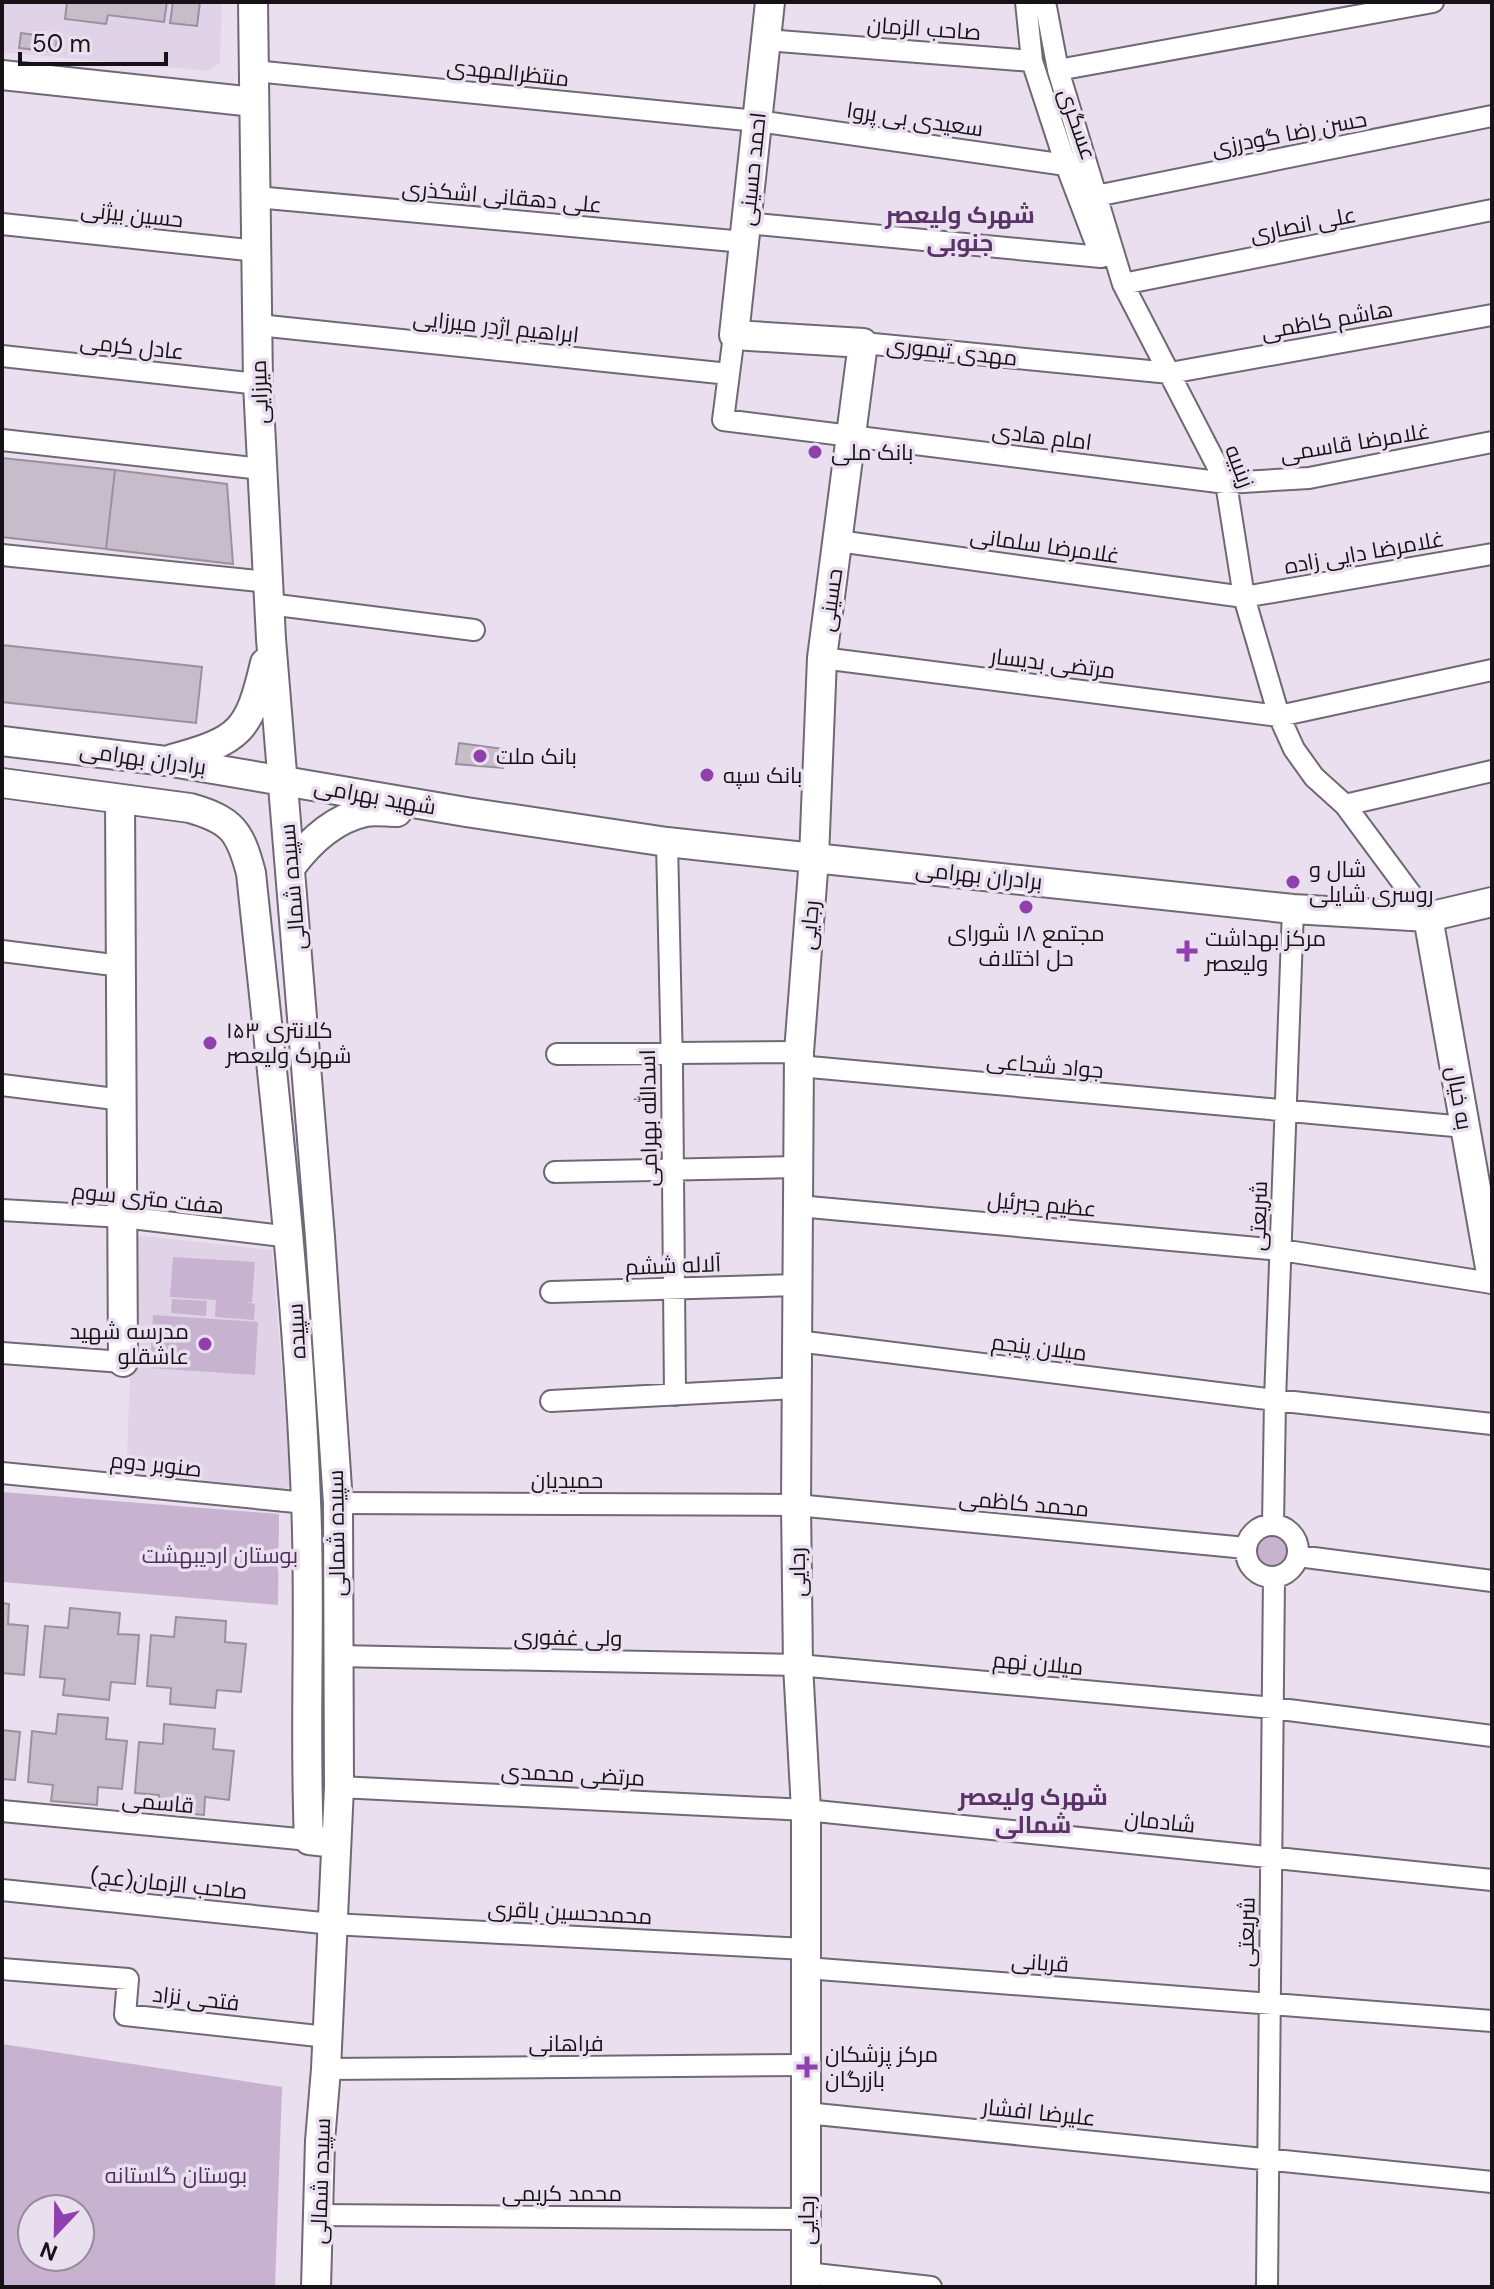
<svg xmlns="http://www.w3.org/2000/svg" width="1494" height="2289" font-family="'DM Sans',Cairo,sans-serif">
<style>
.built{fill:#e0d2e7}
.green{fill:#c7b2cf;fill-rule:evenodd}
.building{fill:#c6bcca;stroke:#9a919e;stroke-width:2}
.lines{fill:none;stroke-linecap:round;stroke-linejoin:round}
.street-casing{stroke:#716875;stroke-width:24}
.secondary-casing{stroke:#716875;stroke-width:32}
.street{stroke:#fff;stroke-width:20}
.secondary{stroke:#fff;stroke-width:28}
.poi-dot{fill:#903fae;stroke:#e9dfee;stroke-width:3}
.labels{text-anchor:middle;stroke-width:7;stroke-linejoin:round;paint-order:stroke}
.street-label{font-size:22px;fill:#161217;stroke:#e9dfee}
.poi-label{font-size:22px;fill:#161217;stroke:#e9dfee;text-anchor:start}
.park-label{font-size:22px;fill:#502f5d;stroke:#e9dfee}
.neighbourhood-label{font-size:24px;font-weight:bold;fill:#593269;stroke:#e9dfee}
</style>
<rect width="100%" height="100%" fill="#e9dfee"/>
<path class="built" d="M 2,2 L 222,2 L 220,62 L 209,71 L 2,52 Z
M 136,1235 L 272,1250 L 291,1485 L 278,1491 L 126,1477 Z"/>
<path class="green" d="M 173,1257 L 255,1262 L 252,1302 L 245,1302 L 255,1304 L 254,1320 L 215,1317 L 216,1300 L 170,1297 Z
M 172,1299 L 207,1301 L 206,1316 L 171,1313 Z
M 153,1315 L 258,1322 L 255,1375 L 150,1368 Z
M 2,1492 L 279,1514 L 278,1605 L 2,1582 Z
M1250 1551a22 22 0 1 1 44 0a22 22 0 1 1-44 0Z
M 2,2044 L 282,2087 L 275,2287 L 2,2287 ZM 32,2209 L 80,2209 L 80,2257 L 32,2257 Z"/>
<path class="building" d="M 67,2 L 167,2 L 164,22 L 108,15 L 106,24 L 65,19 Z
M 173,2 L 200,2 L 197,26 L 170,23 Z
M 21,33 L 57,38 L 56,52 L 19,48 Z
M 2,458 L 115,470 L 106,549 L 2,537 Z
M 115,470 L 227,484 L 233,564 L 106,549 Z
M 2,645 L 202,667 L 196,723 L 2,702 Z
M 459,743 L 504,749 L 503,768 L 456,764 Z
M 2,1603 L 9,1604 L 8,1624 L 28,1626 L 24,1675 L 2,1673 Z
M 70,1608 L 120,1613 L 118,1634 L 139,1635 L 135,1684 L 111,1682 L 109,1700 L 63,1695 L 65,1679 L 40,1677 L 45,1626 L 68,1628 Z
M 176,1617 L 226,1621 L 225,1642 L 246,1644 L 241,1692 L 217,1690 L 215,1708 L 170,1704 L 171,1688 L 147,1686 L 151,1635 L 174,1637 Z
M 58,1714 L 108,1718 L 106,1739 L 127,1741 L 122,1789 L 98,1787 L 97,1805 L 51,1801 L 53,1785 L 28,1782 L 32,1731 L 56,1734 Z
M 164,1724 L 215,1729 L 213,1749 L 234,1751 L 229,1800 L 205,1797 L 204,1815 L 158,1811 L 159,1795 L 135,1793 L 139,1742 L 163,1744 Z
M 2,1730 L 20,1732 L 15,1780 L 2,1779 Z"/>
<g class="lines">
<defs>
<path id="street" d="M 1046,7 L 1058,70 L 1123,284 L 1226,483 L 1244,597 L 1279,716 L 1294,749 L 1314,777 L 1345,805 L 1428,917
M 766,40 L 1032,61
M 1058,70 L 1433,2
M 254,71 L 757,121 L 1066,165
M 1096,196 L 1492,116
M 256,197 L 744,242
M 746,223 L 1101,257 L 1066,165 L 1032,61 L 1026,2
M 2,224 L 257,251
M 1123,284 L 1492,210
M 258,325 L 729,374
M 734,335 L 723,420 L 1226,483 L 1309,478 L 1492,442
M 863,343 L 1170,373 L 1492,315
M 2,356 L 258,384
M 2,440 L 262,469
M 838,541 L 1244,597 L 1492,554
M 2,555 L 268,582
M 269,604 L 474,630
M 822,658 L 1279,716 L 1492,670
M 1345,805 L 1492,771
M 667,842 L 672,1067 L 675,1395
M 2,951 L 121,966
M 557,1054 L 799,1052
M 799,1066 L 1465,1127
M 2,1085 L 123,1100
M 555,1172 L 798,1167
M 798,1206 L 1281,1250 L 1492,1283
M 2,1210 L 123,1217 L 290,1237
M 551,1292 L 797,1285
M 797,1341 L 1275,1400 L 1492,1424
M 2,1353 L 123,1362
M 551,1401 L 797,1388
M 2,1473 L 306,1503
M 338,1503 L 796,1505 L 1246,1548
M 1273,1525 L 1275,1400 L 1293,909
M1246 1551a26 26 0 1 1 52 0a26 26 0 1 1-52 0Z
M 1298,1556 L 1492,1581
M 337,1656 L 798,1665 L 1273,1708 L 1492,1736
M 339,1787 L 806,1810 L 1492,1880
M 2,1811 L 309,1840
M 2,1890 L 332,1924 L 806,1949
M 806,1968 L 1492,2021
M 2,1969 L 128,1979 L 125,2015 L 327,2037
M 326,2069 L 806,2065
M 806,2113 L 1492,2182
M 318,2215 L 806,2219
M 806,2273 L 931,2287
M 1267,2287 L 1274,1577"/>
<path id="secondary" d="M 253,2 L 258,384 L 271,639 L 320,1237 L 338,1503 L 339,1787 L 326,2069 L 320,2141 L 316,2287
M 770,2 L 734,335 L 863,343 L 822,658 L 814,858 L 799,1052 L 796,1505 L 798,1665 L 806,1810 L 806,2287
M 2,75 L 254,102
M 2,741 L 166,761 L 466,812 L 667,842 L 814,858 L 1293,909 L 1428,917 L 1492,902
M 172,759 C 241,740 249,731 265,663
M 2,783 L 190,808 C 232,820 240,831 251,873 C 273,1082 298,1291 306,1501 C 311,1614 304,1727 309,1840 L 336,1843
M 120,799 L 123,1362
M 290,868 C 309,842 333,819 365,812 C 375,810 387,812 397,812
M 1428,917 L 1492,1279"/>
</defs>
<use href="#street" class="street-casing"/>
<use href="#secondary" class="secondary-casing"/>
<use href="#street" class="street"/>
<use href="#secondary" class="secondary"/>
</g>
<g class="poi-dot">
<circle cx="815" cy="452" r="8"/>
<circle cx="480" cy="756" r="8"/>
<circle cx="707" cy="775" r="8"/>
<circle cx="1293" cy="882" r="8"/>
<circle cx="1026" cy="907" r="8"/>
<path d="M1183 939h8v8h8v8h-8v8h-8v-8h-8v-8h8z"/>
<circle cx="210" cy="1043" r="8"/>
<circle cx="205" cy="1344" r="8"/>
<path d="M803 2055h8v8h8v8h-8v8h-8v-8h-8v-8h8z"/>
</g>
<g class="labels">
<g class="street-label">
<text transform="translate(924 28) rotate(4)" y="8">صاحب الزمان</text>
<text transform="translate(508 72) rotate(6)" y="8">منتظرالمهدی</text>
<text transform="translate(915 119) rotate(8)" y="8">سعیدی بی پروا</text>
<text transform="translate(1078 124) rotate(71)" y="8">عسگری</text>
<text transform="translate(1289 133) rotate(-11)" y="8">حسن رضا گودرزی</text>
<text transform="translate(752 169) rotate(-84)" y="8">احمد حسینی</text>
<text transform="translate(502 196) rotate(5)" y="8">علی دهقانی اشکذری</text>
<text transform="translate(132 214) rotate(6)" y="8">حسین بیژنی</text>
<text transform="translate(1303 224) rotate(-11)" y="8">علی انصاری</text>
<text transform="translate(1327 320) rotate(-10)" y="8">هاشم کاظمی</text>
<text transform="translate(496 326) rotate(6)" y="8">ابراهیم اژدر میرزایی</text>
<text transform="translate(132 346) rotate(6)" y="8">عادل کرمی</text>
<text transform="translate(952 351) rotate(6)" y="8">مهدی تیموری</text>
<text transform="translate(259 392) rotate(-92)" y="8">میرزایی</text>
<text transform="translate(1042 436) rotate(7)" y="8">امام هادی</text>
<text transform="translate(1355 442) rotate(-9)" y="8">غلامرضا قاسمی</text>
<text transform="translate(1240 466) rotate(69)" y="8">زینبیه</text>
<text transform="translate(1045 545) rotate(8)" y="8">غلامرضا سلمانی</text>
<text transform="translate(1364 552) rotate(-10)" y="8">غلامرضا دایی زاده</text>
<text transform="translate(830 600) rotate(-82)" y="8">حسینی</text>
<text transform="translate(1053 663) rotate(7)" y="8">مرتضی بدیسار</text>
<text transform="translate(143 758) rotate(8)" y="8">برادران بهرامی</text>
<text transform="translate(375 796) rotate(10)" y="8">شهید بهرامی</text>
<text transform="translate(979 875) rotate(6)" y="8">برادران بهرامی</text>
<text transform="translate(292 887) rotate(-95)" y="8">سپیده شمالی</text>
<text transform="translate(809 925) rotate(-85)" y="8">رجایی</text>
<text transform="translate(1045 1065) rotate(5)" y="8">جواد شجاعی</text>
<text transform="translate(1460 1098) rotate(80)" y="8">به خیال</text>
<text transform="translate(648 1118) rotate(-91)" y="8">اسدالله بهرامی</text>
<text transform="translate(148 1198) rotate(6)" y="8">هفت متری سوم</text>
<text transform="translate(1042 1204) rotate(5)" y="8">عظیم جبرئیل</text>
<text transform="translate(1258 1216) rotate(-88)" y="8">شریعتی</text>
<text transform="translate(673 1265) rotate(-2)" y="8">آلاله ششم</text>
<text transform="translate(296 1331) rotate(-93)" y="8">سپیده</text>
<text transform="translate(1039 1347) rotate(7)" y="8">میلان پنجم</text>
<text transform="translate(156 1464) rotate(6)" y="8">صنوبر دوم</text>
<text x="567" y="1488">حمیدیان</text>
<text transform="translate(1024 1503) rotate(5)" y="8">محمد کاظمی</text>
<text transform="translate(336 1533) rotate(-91)" y="8">سپیده شمالی</text>
<text transform="translate(797 1572) rotate(-91)" y="8">رجایی</text>
<text transform="translate(568 1637) rotate(1)" y="8">ولی غفوری</text>
<text transform="translate(1038 1663) rotate(5)" y="8">میلان نهم</text>
<text transform="translate(573 1774) rotate(3)" y="8">مرتضی محمدی</text>
<text transform="translate(158 1802) rotate(5)" y="8">قاسمی</text>
<text transform="translate(1160 1821) rotate(6)" y="8">شادمان</text>
<text transform="translate(169 1883) rotate(6)" y="8">صاحب الزمان(عج)</text>
<text transform="translate(570 1912) rotate(3)" y="8">محمدحسین باقری</text>
<text transform="translate(1246 1932) rotate(-89)" y="8">شریعتی</text>
<text transform="translate(1040 1962) rotate(4)" y="8">قربانی</text>
<text transform="translate(196 1998) rotate(6)" y="8">فتحی نزاد</text>
<text x="566" y="2051">فراهانی</text>
<text transform="translate(1039 2112) rotate(6)" y="8">علیرضا افشار</text>
<text transform="translate(320 2181) rotate(-88)" y="8">سپیده شمالی</text>
<text x="562" y="2201">محمد کریمی</text>
<text transform="translate(806 2220) rotate(-90)" y="8">رجایی</text>
</g>
<g class="poi-label">
<text x="831" y="460">بانک ملی</text>
<text x="496" y="764">بانک ملت</text>
<text x="723" y="783">بانک سپه</text>
<text x="1309" y="877">شال و<tspan x="1309" dy="25">روسری شایلی</tspan></text>
<text x="1026" y="941" text-anchor="middle">مجتمع ۱۸ شورای<tspan x="1026" dy="25">حل اختلاف</tspan></text>
<text x="1205" y="946">مرکز بهداشت<tspan x="1205" dy="25">ولیعصر</tspan></text>
<text x="226" y="1038">کلانتری ۱۵۳<tspan x="226" dy="25">شهرک ولیعصر</tspan></text>
<text x="189" y="1339" text-anchor="end">مدرسه شهید<tspan x="189" dy="25">عاشقلو</tspan></text>
<text x="825" y="2062">مرکز پزشکان<tspan x="825" dy="25">بازرگان</tspan></text>
</g>
<g class="park-label">
<text x="220" y="1563">بوستان اردیبهشت</text>
<text x="176" y="2183">بوستان گلستانه</text>
</g>
<g class="neighbourhood-label">
<text x="960" y="223">شهرک ولیعصر<tspan x="960" dy="28">جنوبی</tspan></text>
<text x="1033" y="1805">شهرک ولیعصر<tspan x="1033" dy="28">شمالی</tspan></text>
</g>
</g>
<rect width="1494" height="2289" fill="none" stroke="#161217" stroke-width="8"/>
<g transform="translate(56 2233) rotate(202)"><circle r="38" fill="#e9dfee" stroke="#958d98" stroke-width="2"/>
<path d="M0-6L14 30L0 20L-14 30Z" fill="#903fae"/>
<text y="-12" font-size="22" font-weight="bold" text-anchor="middle" fill="#161217">N</text>
</g>
<path d="M20 52v12h146v-12" fill="none" stroke="#161217" stroke-width="4"/>
<text x="32" y="52" font-size="24" fill="#161217" stroke="#e9dfee" stroke-width="6" paint-order="stroke">50 m</text>
</svg>
